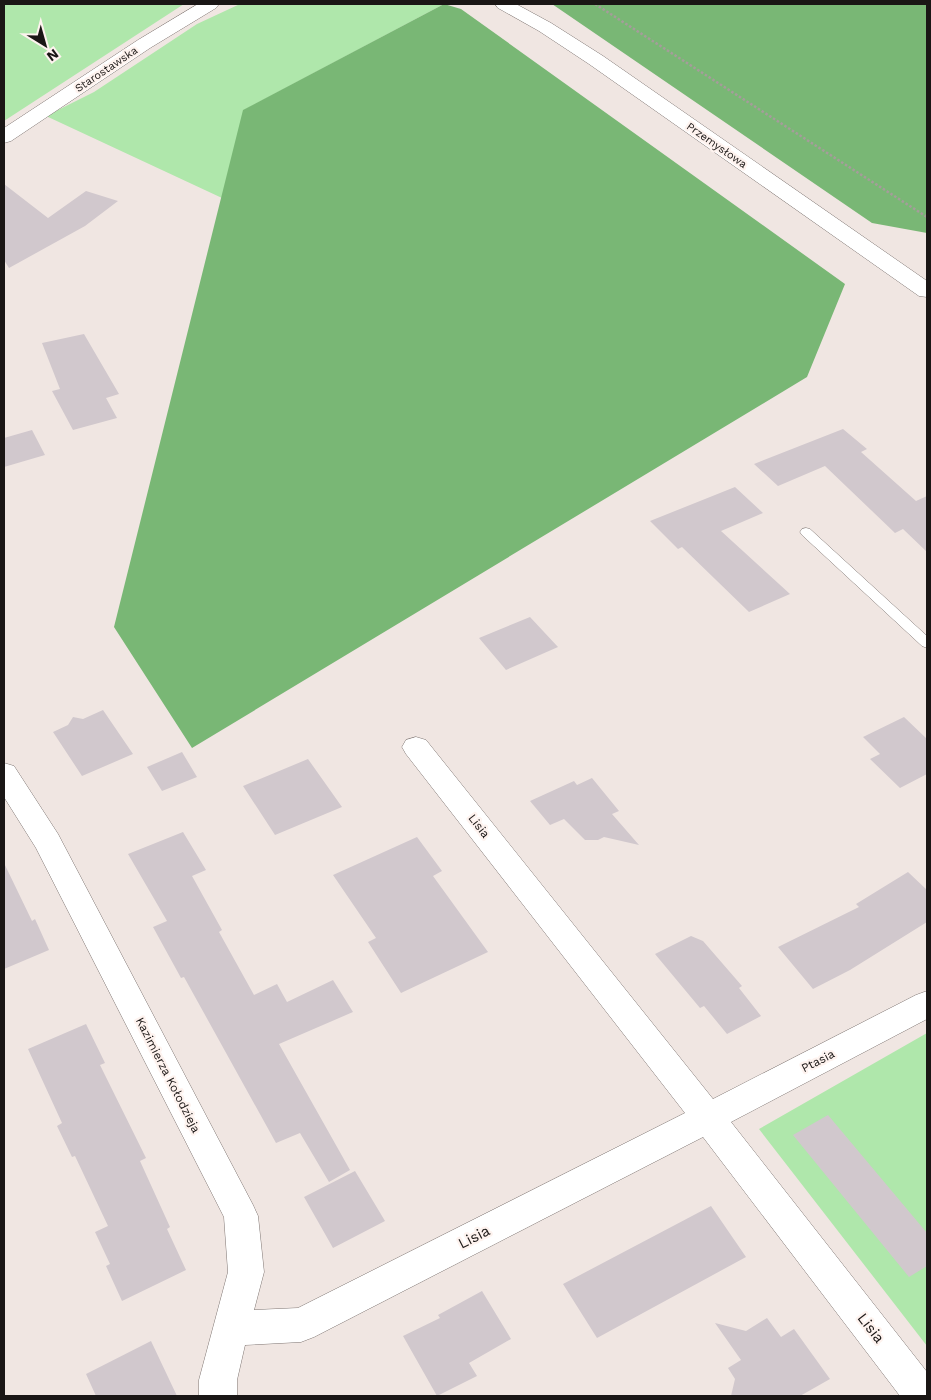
<svg xmlns="http://www.w3.org/2000/svg" width="931" height="1400" font-family="'Work Sans',sans-serif">
<style>
.green{fill:#afe7ab}
.forest{fill:#79b775}
.building{fill:#d1c8cd}
.lines{fill:none;stroke-linecap:round;stroke-linejoin:round}
.service-casing{stroke:#7f7673;stroke-width:1}
.minor-casing{stroke:#7f7673;stroke-width:1}
.tertiary-casing{stroke:#7f7673;stroke-width:1}
.path{stroke:#a59d9a;stroke-width:2.5;stroke-dasharray:2.5 2;stroke-linecap:butt}
.service{fill:#fff;fill-rule:evenodd}
.minor{fill:#fff;fill-rule:evenodd}
.tertiary{fill:#fff;fill-rule:evenodd}
.labels{text-anchor:middle;stroke-width:4.5;stroke-linejoin:round;paint-order:stroke}
.far-street-label{font-size:11px;fill:#1a1615;stroke:#fef3ef}
.street-label{font-size:12px;fill:#1a1615;stroke:#fef3ef}
.near-street-label{font-size:15px;fill:#1a1615;stroke:#fef3ef}
</style>
<rect width="100%" height="100%" fill="#f0e6e2"/>
<path class="green" d="M 4,4 L 184,4 L 4,121 Z
M 240,4 L 444,4 L 244,110 L 222,198 L 46,116 L 94,92 L 197,24 Z
M 927,1033 L 927,1346 L 759,1129 Z"/>
<path class="forest" d="M 444,4 L 461,9 L 845,284 L 807,377 L 192,748 L 114,627 L 243,110 Z
M 552,4 L 927,4 L 927,233 L 872,223 Z"/>
<path class="building" d="M 4,184 L 48,218 L 86,191 L 118,201 L 85,226 L 9,268 L 4,260 Z
M 84,334 L 119,394 L 106,398 L 117,418 L 73,430 L 52,391 L 60,389 L 42,343 Z
M 843,429 L 867,449 L 861,452 L 916,501 L 927,496 L 927,552 L 903,529 L 895,533 L 825,466 L 778,486 L 754,464 Z
M 32,430 L 45,455 L 4,467 L 4,438 Z
M 735,487 L 763,513 L 721,531 L 790,594 L 749,612 L 682,547 L 678,549 L 650,521 Z
M 530,617 L 558,647 L 506,670 L 479,638 Z
M 103,710 L 133,754 L 82,776 L 53,732 L 68,725 L 73,717 L 83,719 Z
M 904,717 L 927,739 L 927,774 L 900,788 L 870,759 L 880,754 L 863,737 Z
M 182,752 L 197,777 L 162,791 L 147,767 Z
M 308,759 L 342,807 L 275,835 L 243,786 Z
M 592,778 L 619,811 L 612,814 L 639,845 L 604,837 L 598,840 L 585,840 L 564,819 L 550,825 L 530,801 L 574,781 L 577,785 Z
M 183,832 L 206,870 L 192,876 L 222,930 L 219,932 L 254,995 L 277,984 L 287,1002 L 333,980 L 353,1012 L 279,1044 L 350,1170 L 329,1182 L 300,1133 L 276,1143 L 184,977 L 181,978 L 153,927 L 167,921 L 128,854 Z
M 417,837 L 442,871 L 433,876 L 488,952 L 401,993 L 368,942 L 376,938 L 333,875 Z
M 4,863 L 32,921 L 35,919 L 49,950 L 4,969 Z
M 908,872 L 927,890 L 927,922 L 850,970 L 813,989 L 778,947 L 859,907 L 856,904 Z
M 691,936 L 703,941 L 742,986 L 739,988 L 761,1016 L 727,1034 L 704,1006 L 700,1008 L 655,954 Z
M 86,1024 L 105,1063 L 100,1065 L 146,1158 L 140,1161 L 170,1227 L 167,1229 L 186,1270 L 122,1301 L 106,1266 L 110,1264 L 95,1232 L 108,1226 L 75,1156 L 72,1157 L 57,1126 L 62,1123 L 28,1049 Z
M 828,1115 L 927,1233 L 927,1266 L 909,1277 L 793,1135 Z
M 355,1171 L 385,1221 L 333,1248 L 304,1197 Z
M 711,1206 L 746,1257 L 597,1338 L 563,1284 Z
M 482,1291 L 511,1339 L 469,1363 L 477,1376 L 437,1396 L 403,1336 L 440,1318 L 438,1315 Z
M 767,1318 L 781,1337 L 794,1329 L 830,1379 L 800,1396 L 731,1396 L 735,1379 L 728,1368 L 741,1360 L 715,1323 L 746,1331 Z
M 151,1341 L 177,1396 L 96,1396 L 86,1374 Z"/>
<g class="lines">
<defs>
<path id="service" d="M 806,528 L 810,529 L 927,636 L 927,648 L 922,646 L 802,535 L 800,532 L 802,529 Z"/>
<path id="minor" d="M 198,4 L 219,4 L 216,8 L 150,48 L 11,141 L 4,143 L 4,128 L 138,40 Z
M 416,737 L 426,740 L 713,1099 L 916,995 L 927,991 L 927,1019 L 731,1122 L 927,1372 L 927,1396 L 900,1396 L 703,1137 L 314,1337 L 301,1342 L 245,1345 L 237,1380 L 237,1396 L 199,1396 L 199,1380 L 228,1272 L 224,1217 L 36,848 L 4,797 L 4,763 L 14,766 L 58,834 L 253,1205 L 258,1216 L 264,1272 L 254,1310 L 298,1308 L 685,1113 L 406,754 L 402,747 L 406,740 Z"/>
<path id="tertiary" d="M 495,4 L 516,4 L 551,23 L 603,56 L 927,281 L 927,297 L 919,296 L 589,64 L 539,31 L 498,8 Z"/>
</defs>
<use href="#service" class="service-casing"/>
<use href="#minor" class="minor-casing"/>
<use href="#tertiary" class="tertiary-casing"/>
<path class="path" d="M 595,4 L 927,217"/>
<use href="#service" class="service"/>
<use href="#minor" class="minor"/>
<use href="#tertiary" class="tertiary"/>
</g>
<g class="labels">
<g class="far-street-label">
<text transform="translate(106 69) rotate(-34)" y="4">Starostawska</text>
<text transform="translate(717 145) rotate(35)" y="4">Przemysłowa</text>
</g>
<g class="street-label">
<text transform="translate(479 826) rotate(52)" y="4">Lisia</text>
<text transform="translate(818 1061) rotate(-27)" y="4">Ptasia</text>
<text transform="translate(168 1075) rotate(63)" y="4">Kazimierza Kołodzieja</text>
</g>
<g class="near-street-label">
<text transform="translate(474 1237) rotate(-27)" y="5">Lisia</text>
<text transform="translate(871 1328) rotate(52)" y="5">Lisia</text>
</g>
</g>
<rect width="931" height="1400" fill="none" stroke="#1a1615" stroke-width="10"/>
<g transform="translate(45 45) rotate(143)" stroke="#fef3ef" stroke-width="4" paint-order="stroke">
<path d="M0-4L9 19L0 12L-9 19Z" fill="#1a1615"/>
<text y="-8" font-size="14" font-weight="bold" text-anchor="middle" fill="#1a1615">N</text>
</g>
</svg>
